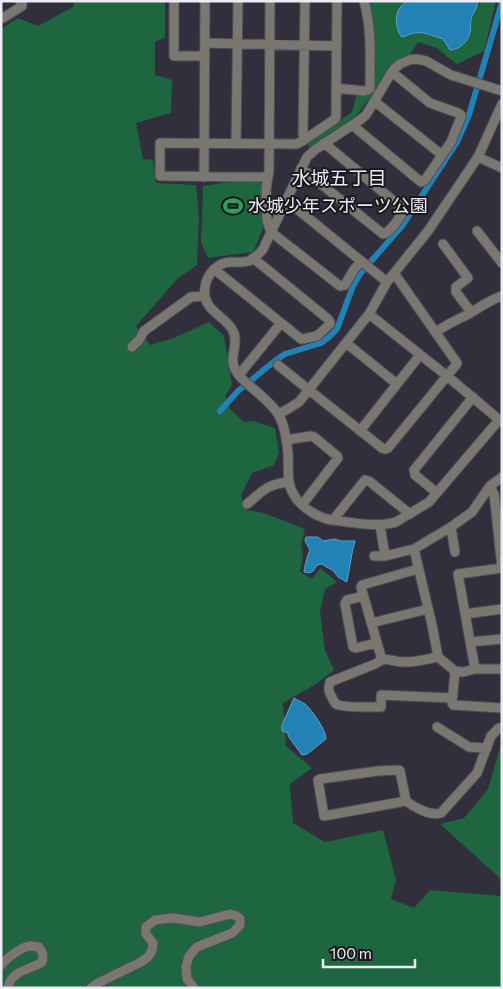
<svg xmlns="http://www.w3.org/2000/svg" width="503" height="989" font-family="Commissioner,'Noto Sans JP',sans-serif">
<style>
.green{fill:#1d6640}
.water{fill:#2281b5;stroke:#5fa1c8}
.lines{fill:none;stroke-linecap:round;stroke-linejoin:round}
.canal{stroke:#2281b5;stroke-width:6}
.minor-casing{stroke:#4e4d58;stroke-width:11}
.minor{stroke:#7a7771;stroke-width:9}
.labels{text-anchor:middle;stroke-width:4;stroke-linejoin:round;paint-order:stroke}
.poi-label{font-size:18px;fill:#ececf3;stroke:#18181d;text-anchor:start}
.neighbourhood-label{font-size:19px;fill:#ececf3;stroke:#18181d}
</style>
<rect width="100%" height="100%" fill="#302f3b"/>
<path class="green" d="M 75,1 L 165,1 L 165,37 L 155,42 L 155,75 L 172,80 L 171,113 L 136,123 L 143,159 L 153,160 L 156,183 L 196,185 L 199,216 L 197,265 L 178,278 L 136,326 L 150,345 L 174,338 L 209,322 L 224,336 L 232,385 L 225,396 L 230,409 L 244,422 L 252,421 L 275,428 L 279,452 L 274,465 L 252,473 L 241,495 L 246,510 L 264,513 L 305,529 L 301,544 L 303,556 L 300,572 L 312,579 L 320,568 L 337,582 L 325,589 L 320,611 L 325,650 L 334,670 L 316,684 L 283,703 L 286,746 L 312,768 L 290,784 L 293,823 L 325,842 L 383,830 L 396,880 L 391,899 L 414,908 L 430,890 L 502,896 L 502,988 L 1,988 L 1,29 L 18,18 L 38,26 L 73,7 Z
M 368,1 L 406,1 L 399,8 L 407,36 C 416,28 432,36 443,39 L 450,50 L 470,34 C 470,21 472,10 483,1 L 496,1 L 484,51 L 457,64 L 451,60 L 437,48 L 418,42 L 410,55 L 389,66 L 374,92 L 356,116 L 311,149 L 307,144 L 352,112 L 357,94 L 374,86 L 376,65 Z
M 259,181 L 263,186 L 263,226 L 262,231 L 253,252 L 208,258 L 201,242 L 203,186 L 228,182 Z
M 502,741 L 502,880 L 440,824 L 464,818 L 488,789 Z"/>
<path class="water" d="M 406,1 L 478,1 C 478,9 472,13 471,20 C 470,24 471,28 470,32 C 468,42 460,49 450,50 L 443,39 C 433,36 423,31 414,33 C 409,34 407,36 402,37 C 396,31 394,15 400,8 C 401,5 404,4 406,1 Z
M 306,537 L 318,537 L 323,541 L 334,539 L 341,541 L 355,541 C 351,555 350,567 347,581 L 346,582 L 342,579 L 338,577 C 333,568 328,569 322,564 L 317,565 C 313,572 312,574 304,572 C 304,568 308,554 310,550 L 305,541 Z
M 294,698 C 297,700 302,702 305,704 C 312,710 326,730 326,739 L 307,754 L 302,755 L 288,736 L 288,733 L 282,731 L 282,725 Z"/>
<g class="lines">
<path class="canal" d="M 220,411 L 238,391 L 276,360 L 285,354 L 321,343 L 329,337 L 337,329 L 353,286 L 360,274 L 402,226 L 457,142 L 469,115 L 502,2"/>
<defs>
<path id="minor" d="M 174,1 L 174,56 L 205,56
M 270,1 L 269,171 L 266,189 L 267,221 L 271,232 L 340,286 L 345,285 L 353,271 L 361,261
M 3,18 L 22,6 L 22,4 L 20,1
M 205,43 L 337,46
M 336,88 L 364,91 L 368,90 L 370,88 C 370,60 372,29 364,1
M 374,101 L 442,155
M 354,124 L 357,129 L 421,182 L 425,180 L 451,142 L 461,117 L 461,115 L 458,113 L 430,103 L 392,72
M 304,140 L 303,132 L 305,1
M 236,144 L 238,1
M 478,157 L 502,168
M 301,168 L 383,234 C 392,231 398,220 403,212 L 402,208 L 324,143
M 204,177 L 205,1
M 267,177 L 160,176 L 160,143 L 297,144 L 304,140 L 335,119 L 336,117 L 337,1
M 286,200 L 387,282
M 477,231 L 502,263
M 443,244 L 468,278 L 456,287 L 456,292 L 471,312
M 214,269 L 301,339 L 303,339 L 317,336 L 330,324 L 330,322 L 328,319 L 253,258
M 369,314 L 447,376 L 502,422
M 436,332 C 446,325 456,320 467,315 C 479,308 489,300 502,296
M 346,343 L 397,384
M 132,347 L 139,340 L 144,331 L 191,297 L 205,296
M 278,365 L 309,390 L 382,448 L 385,449 L 388,448 L 456,365 L 457,363 L 394,273
M 239,375 L 281,323
M 278,414 L 288,409 L 299,402 L 369,314 L 387,282 L 428,231 L 478,157 L 502,104
M 499,420 L 429,502 L 396,522 C 378,528 350,522 331,520 C 321,518 315,515 307,509 C 302,505 297,501 294,495 C 286,483 289,469 288,454 C 287,442 285,425 278,414 C 273,406 264,398 257,392 C 250,386 243,381 238,374 C 226,358 239,348 234,333 C 227,315 201,312 205,287 C 207,274 217,263 230,262 C 236,262 242,263 249,261 C 255,258 259,254 263,249 L 307,157 L 316,149 L 360,120 L 366,115 L 393,70 L 400,64 L 409,60 L 417,59 L 426,61 L 451,75 L 502,91
M 360,431 L 420,355
M 286,440 L 311,436 L 314,437 L 337,456 L 338,458 L 302,505
M 490,486 L 494,494 L 502,568
M 437,493 L 415,475 L 414,470 L 473,397
M 247,504 C 263,491 267,484 289,482
M 333,520 L 365,480 L 369,481 L 410,514
M 380,525 L 385,556
M 451,527 L 455,552
M 414,549 L 432,625 L 438,657 L 455,671 L 463,672 L 475,669 L 502,669
M 374,556 L 385,556 L 414,549 L 451,527 L 472,512 L 490,486 L 502,477
M 364,598 L 360,597 L 347,600 L 345,604 L 353,647 L 356,648 L 376,643
M 465,614 L 502,609
M 371,623 L 428,609
M 470,642 L 502,639
M 438,657 C 427,659 414,663 402,662 C 389,661 387,656 375,664 L 330,682 C 328,688 328,692 332,697 C 332,699 335,703 336,704 C 342,708 373,707 381,707 L 381,695 L 452,698
M 382,660 L 361,587 L 362,585 L 418,569
M 475,669 L 458,574 L 502,568
M 455,671 L 452,703 L 453,705 L 502,708
M 437,727 L 469,747 L 487,748
M 406,801 L 400,771 L 399,770 L 378,771 L 320,779 L 318,780 L 324,816 L 406,801 C 415,808 430,816 441,813 L 477,773 L 491,736 L 499,728 L 502,728
M 1,965 C 7,958 21,947 30,946 C 31,946 39,947 39,947 C 43,952 44,956 42,962 C 30,970 11,970 8,988
M 91,988 L 98,983 L 141,962 L 148,957 L 152,951 L 153,943 L 146,934 L 146,927 L 155,920 L 163,919 L 173,918 L 200,922 L 230,914 L 237,916 L 240,919 L 240,925 L 232,933 L 197,947 L 189,956 L 186,967 L 187,979 L 194,988"/>
</defs>
<use href="#minor" class="minor-casing"/>
<use href="#minor" class="minor"/>
</g>
<defs>
<symbol id="stadium-bare" viewBox="-9 -9 18 18"><path d="M0-5a6.5 5 0 1 0 0 10a6.5 5 0 1 0 0-10ZM-3.5-1.8h7v3.6h-7Z" fill="#2e9e5b" stroke="#18181d" stroke-width="2.5" paint-order="stroke"/></symbol>
</defs>
<g fill-rule="evenodd">
<use href="#stadium-bare" x="219" y="192" width="28" height="28"/>
</g>
<g class="labels">
<g class="poi-label">
<text x="248" y="212">水城少年スポーツ公園</text>
</g>
<g class="neighbourhood-label">
<text x="339" y="185">水城五丁目</text>
</g>
</g>
<rect width="503" height="989" fill="none" stroke="#ececf3" stroke-width="5"/>
<path d="M323 959v8h92v-8" fill="none" stroke="#ececf3" stroke-width="2.5"/>
<text x="330" y="959" font-size="15" fill="#ececf3" stroke="#18181d" stroke-width="4" paint-order="stroke">100 m</text>
</svg>
